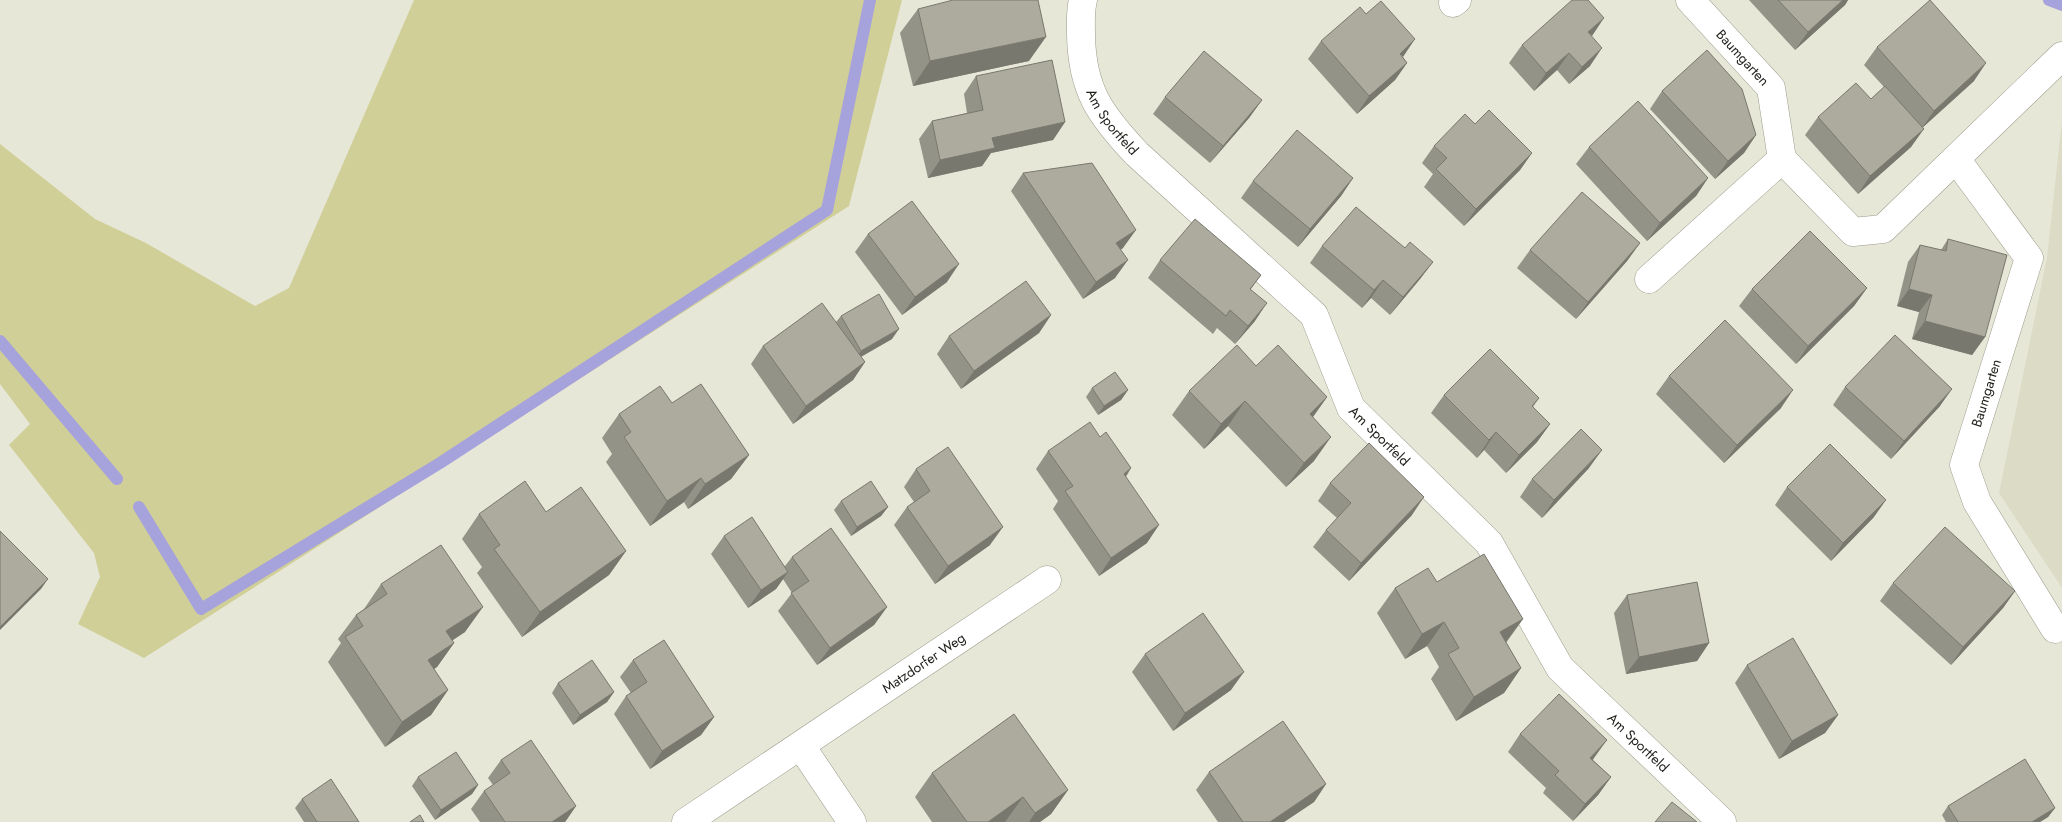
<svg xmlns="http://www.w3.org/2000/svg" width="2062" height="822" font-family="Jost,sans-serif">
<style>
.built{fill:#dcdcc6}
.green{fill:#d1cf98}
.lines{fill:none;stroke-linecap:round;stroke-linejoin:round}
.stream{stroke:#a6a2dc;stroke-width:12}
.minor-casing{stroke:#9b9b8c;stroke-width:29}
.minor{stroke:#fff;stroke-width:28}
.wall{fill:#949387}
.shaded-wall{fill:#78786e}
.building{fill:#acab9d;stroke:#78786e}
.labels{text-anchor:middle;stroke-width:4.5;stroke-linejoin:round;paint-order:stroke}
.street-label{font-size:14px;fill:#201f1a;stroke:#fff}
</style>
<rect width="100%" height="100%" fill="#e7e7d8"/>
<path class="built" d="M 2062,120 L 2062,588 L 1999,493 L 2047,257 Z"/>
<path class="green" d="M 414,0 L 902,0 L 849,206 L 144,658 L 78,624 L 100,577 L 94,553 L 9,445 L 30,424 L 0,384 L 0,144 L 95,219 L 146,243 L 255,306 L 289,288 Z"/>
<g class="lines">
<path class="stream" d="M 2049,0 L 2062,5
M 0,341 L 117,479
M 139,507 L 201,609 L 440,463 L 827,210 L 870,0"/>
<defs>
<g id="minor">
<path id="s1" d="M 1083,0 C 1080,11 1081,23 1081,35 C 1082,90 1100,115 1137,154 L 1314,315 L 1351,408 L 1489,543 L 1560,668 L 1722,822"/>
<path id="s2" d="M 1690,0 L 1771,88 L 1782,159 L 1853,232 L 1883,229 L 2062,56"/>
<path d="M 1453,3 L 1457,0"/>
<path d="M 1956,159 L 2029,258 L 1964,465 L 1977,502 L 2055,629"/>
<path d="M 1649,279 L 1782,159"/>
<path d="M 801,746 L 852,822"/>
<path id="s3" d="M 686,822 L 1047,580"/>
</g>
</defs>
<use href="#minor" class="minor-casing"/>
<use href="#minor" class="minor"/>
</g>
<path class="wall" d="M 1749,0 L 1848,0 L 1845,5 L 1795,50 Z
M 918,9 L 1029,61 L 913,86 L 900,33 Z
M 1592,36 L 1590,66 L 1569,84 L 1557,70 L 1534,91 L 1509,63 L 1522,45 Z
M 1321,41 L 1403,57 L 1407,63 L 1395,80 L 1357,114 L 1308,59 Z
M 1877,47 L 1974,81 L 1923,127 L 1911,147 L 1858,194 L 1805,135 L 1818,117 L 1871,99 L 1884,87 L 1864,65 Z
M 976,76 L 1065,122 L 1053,140 L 991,153 L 982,166 L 928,178 L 919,139 L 932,121 L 967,113 L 964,94 Z
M 1662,91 L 1756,135 L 1744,153 L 1715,179 L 1650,109 Z
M 1165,97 L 1262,100 L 1249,118 L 1210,163 L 1153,114 Z
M 1475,124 L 1532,153 L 1520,170 L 1464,226 L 1424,187 L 1433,174 L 1422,163 L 1434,146 Z
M 1589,147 L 1708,178 L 1696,196 L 1647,241 L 1576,164 Z
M 1023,173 L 1123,248 L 1120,250 L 1115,278 L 1083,299 L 1011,191 Z
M 1353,178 L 1341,196 L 1298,247 L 1241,198 L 1253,181 Z
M 868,234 L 947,282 L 902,315 L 855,252 Z
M 1948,239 L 1985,337 L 1972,355 L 1912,339 L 1919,312 L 1897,306 L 1908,262 L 1920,245 L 1941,250 Z
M 1640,243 L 1627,261 L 1576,319 L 1517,268 L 1530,250 Z
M 1322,246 L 1405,248 L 1433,262 L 1420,279 L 1390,315 L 1371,298 L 1362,308 L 1310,263 Z
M 1160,260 L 1261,275 L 1251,289 L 1255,321 L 1235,344 L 1217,328 L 1213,334 L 1148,278 Z
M 1867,288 L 1854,306 L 1796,364 L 1739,306 L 1752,289 Z
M 1051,315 L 1039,333 L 961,389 L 937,354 L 949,336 Z
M 841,316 L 892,339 L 861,357 L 865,362 L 853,380 L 793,424 L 751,364 L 763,346 L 836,322 Z
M 1256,366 L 1327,397 L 1313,417 L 1314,461 L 1286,487 L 1228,426 L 1204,449 L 1172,415 L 1189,391 Z
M 1669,376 L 1781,408 L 1724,463 L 1656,394 Z
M 1845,387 L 1940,406 L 1891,459 L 1833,405 Z
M 1092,388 L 1128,390 L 1121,400 L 1098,415 L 1086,397 Z
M 1444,395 L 1539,398 L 1533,407 L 1550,424 L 1537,442 L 1506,473 L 1484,450 L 1477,458 L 1431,413 Z
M 672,403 L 749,455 L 731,479 L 688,509 L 684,502 L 650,526 L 606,462 L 612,454 L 602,438 L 619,414 Z
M 1100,437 L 1131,468 L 1126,477 L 1147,543 L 1099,576 L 1053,509 L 1058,501 L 1036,469 L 1048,451 Z
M 1589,468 L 1542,518 L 1520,497 L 1532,479 Z
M 916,469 L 990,545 L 935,584 L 894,525 L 907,507 L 914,502 L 904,487 Z
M 1330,483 L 1412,515 L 1349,581 L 1313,547 L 1326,530 L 1337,518 L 1318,501 Z
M 1787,487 L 1874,517 L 1831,561 L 1775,505 Z
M 841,501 L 888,507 L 881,516 L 851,536 L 834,510 Z
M 479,514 L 626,551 L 609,575 L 522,637 L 477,573 L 482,567 L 462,539 Z
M 724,536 L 785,566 L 792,557 L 887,607 L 874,625 L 817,665 L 778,611 L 792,593 L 783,579 L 776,589 L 748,608 L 711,554 Z
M 1437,582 L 1523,619 L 1506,643 L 1521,668 L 1504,693 L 1456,721 L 1431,679 L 1439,667 L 1427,646 L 1405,659 L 1377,613 L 1395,588 Z
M 1893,583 L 2015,591 L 2003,608 L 1951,665 L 1880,601 Z
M 381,584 L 465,632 L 452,640 L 454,643 L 437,667 L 434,669 L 448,690 L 431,715 L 385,747 L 328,662 L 341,643 L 338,639 L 356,615 L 364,609 Z
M 1627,595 L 1709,643 L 1697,661 L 1626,674 L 1614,613 Z
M 1145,654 L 1231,690 L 1173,731 L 1132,672 Z
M 633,660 L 714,717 L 701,735 L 650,769 L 614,714 L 626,696 L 631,693 L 620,677 Z
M 1747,665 L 1838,715 L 1825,733 L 1779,759 L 1735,683 Z
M 558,683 L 614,692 L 607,702 L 573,725 L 552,693 Z
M 1520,734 L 1594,758 L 1593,760 L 1611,777 L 1598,795 L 1573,821 L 1543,793 L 1546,788 L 1508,752 Z
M 501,760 L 576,806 L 565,822 L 480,822 L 471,809 L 484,791 L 493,785 L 488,778 Z
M 1209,772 L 1326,784 L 1314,802 L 1284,822 L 1218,822 L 1196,790 Z
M 932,773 L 1068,790 L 1051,814 L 1040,822 L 932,822 L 915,797 Z
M 418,777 L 478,785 L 472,794 L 435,820 L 412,786 Z
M 302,799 L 359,822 L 304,822 L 295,808 Z
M 1948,806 L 2055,808 L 2048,817 L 2040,822 L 1946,822 L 1942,815 Z"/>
<path class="shaded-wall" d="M 1843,0 L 1848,0 L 1845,5 L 1795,50 L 1808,32 Z
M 1604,18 L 1592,36 L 1588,32 Z
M 1046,37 L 1029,61 L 913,86 L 930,61 Z
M 1415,39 L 1403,57 L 1400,54 Z
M 1602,48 L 1590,66 L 1569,84 L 1582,67 Z
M 1569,53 L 1557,70 L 1534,91 L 1546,73 Z
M 1407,63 L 1395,80 L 1357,114 L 1369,96 Z
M 1986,63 L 1974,81 L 1921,129 L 1934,111 Z
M 1262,100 L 1249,118 L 1210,163 L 1223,146 Z
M 1065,122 L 1053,140 L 991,153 L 982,166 L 928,178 L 940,160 L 992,138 Z
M 1924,129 L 1911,147 L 1858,194 L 1870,176 Z
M 1756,135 L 1744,153 L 1715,179 L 1728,161 Z
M 1532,153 L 1520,170 L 1464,226 L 1476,209 Z
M 1353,178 L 1341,196 L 1298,247 L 1310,229 Z
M 1708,178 L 1696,196 L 1647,241 L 1660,223 Z
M 1136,230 L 1123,248 L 1104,261 L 1116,243 Z
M 1640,243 L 1627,261 L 1576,319 L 1588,302 Z
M 1128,260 L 1115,278 L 1083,299 L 1096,282 Z
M 1433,262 L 1420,279 L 1390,315 L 1403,297 Z
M 959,264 L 947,282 L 902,315 L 915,297 Z
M 1383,280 L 1371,298 L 1362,308 L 1374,290 Z
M 1867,288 L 1854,306 L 1796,364 L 1808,346 Z
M 1909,289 L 1932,295 L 1919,312 L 1897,306 Z
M 1267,303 L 1255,321 L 1235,344 L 1248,326 Z
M 1051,315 L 1039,333 L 961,389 L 974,371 Z
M 1925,321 L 1985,337 L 1972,355 L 1912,339 Z
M 899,329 L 892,339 L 855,360 L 861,351 Z
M 865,362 L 853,380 L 793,424 L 806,406 Z
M 1952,389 L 1940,406 L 1891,459 L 1904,441 Z
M 1128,390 L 1121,400 L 1098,415 L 1104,406 Z
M 1793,390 L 1781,408 L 1724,463 L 1737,445 Z
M 1327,397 L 1310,421 L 1310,414 Z
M 1245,401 L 1228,426 L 1204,449 L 1221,424 Z
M 1550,424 L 1537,442 L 1506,473 L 1519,455 Z
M 1496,432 L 1484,450 L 1477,458 L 1489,440 Z
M 1331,437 L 1314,461 L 1286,487 L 1304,463 Z
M 1602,450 L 1589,468 L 1542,518 L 1554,500 Z
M 749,455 L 731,479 L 688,509 L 705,484 Z
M 1131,468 L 1119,486 L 1124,474 Z
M 701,478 L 684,502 L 650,526 L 667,501 Z
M 1424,497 L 1412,515 L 1349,581 L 1361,563 Z
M 1886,500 L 1874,517 L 1831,561 L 1843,543 Z
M 888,507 L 881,516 L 851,536 L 857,527 Z
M 1159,525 L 1147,543 L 1099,576 L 1111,558 Z
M 1003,527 L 990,545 L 935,584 L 948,566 Z
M 626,551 L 609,575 L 522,637 L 540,612 Z
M 788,572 L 776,589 L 748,608 L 761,590 Z
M 48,579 L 41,589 L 0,630 L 0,627 Z
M 2015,591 L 2003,608 L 1951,665 L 1963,647 Z
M 483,607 L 465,632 L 429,656 L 446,631 Z
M 887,607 L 874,625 L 817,665 L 830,648 Z
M 1523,619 L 1505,643 L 1500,632 Z
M 1444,622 L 1427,646 L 1405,659 L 1422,634 Z
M 454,643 L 437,667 L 411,684 L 428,660 Z
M 1709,643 L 1697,661 L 1626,674 L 1639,657 Z
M 1521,668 L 1504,693 L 1456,721 L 1474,697 Z
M 1244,672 L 1231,690 L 1173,731 L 1185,713 Z
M 448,690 L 431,715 L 385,747 L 402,722 Z
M 614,692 L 607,702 L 573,725 L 580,715 Z
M 1838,715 L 1825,733 L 1779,759 L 1792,741 Z
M 714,717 L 701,735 L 650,769 L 662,751 Z
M 1607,740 L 1594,758 L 1578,776 L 1590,758 Z
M 1611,777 L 1598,795 L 1573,821 L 1585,804 Z
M 1326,784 L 1314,802 L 1284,822 L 1270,822 Z
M 478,785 L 472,794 L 435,820 L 441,810 Z
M 1068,790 L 1051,814 L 1040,822 L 1029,822 L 1035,813 Z
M 1023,797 L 1005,822 L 988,822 Z
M 576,806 L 565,822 L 552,822 Z
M 2055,808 L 2048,817 L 2040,822 L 2032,822 Z"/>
<path class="building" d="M 953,0 L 1038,0 L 1046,37 L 930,61 L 918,9 Z
M 1572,0 L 1588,0 L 1604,18 L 1588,32 L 1602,48 L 1582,67 L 1569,53 L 1546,73 L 1522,45 Z
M 1778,0 L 1843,0 L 1808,32 Z
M 1930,0 L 1986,63 L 1934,111 L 1877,47 Z
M 1381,1 L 1415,39 L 1400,54 L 1407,63 L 1369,96 L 1321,41 L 1360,7 L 1366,14 Z
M 1707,50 L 1742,89 L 1756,135 L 1728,161 L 1662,91 Z
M 1204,51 L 1262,100 L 1223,146 L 1165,97 Z
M 1052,60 L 1065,122 L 992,138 L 995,148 L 940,160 L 932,121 L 983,110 L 976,76 Z
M 1856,83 L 1871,99 L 1885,86 L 1924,129 L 1870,176 L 1818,117 Z
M 1638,101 L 1708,178 L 1660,223 L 1589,147 Z
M 1489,110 L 1532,153 L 1476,209 L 1436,169 L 1447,158 L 1434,146 L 1465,114 L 1475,124 Z
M 1297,130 L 1353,178 L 1310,229 L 1253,181 Z
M 1092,163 L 1136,230 L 1116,243 L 1128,260 L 1096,282 L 1023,173 Z
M 1582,192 L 1640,243 L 1588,302 L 1530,250 Z
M 912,201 L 959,264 L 915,297 L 868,234 Z
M 1356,207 L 1405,248 L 1410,242 L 1433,262 L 1403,297 L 1383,280 L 1374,290 L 1322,246 Z
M 1195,219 L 1261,275 L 1250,289 L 1267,303 L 1248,326 L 1230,310 L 1226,316 L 1160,260 Z
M 1810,231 L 1867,288 L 1808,346 L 1752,289 Z
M 1948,239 L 2007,255 L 1985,337 L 1925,321 L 1932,295 L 1909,289 L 1920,245 L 1946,251 Z
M 1026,281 L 1051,315 L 974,371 L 949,336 Z
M 879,294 L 899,329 L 861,351 L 841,316 Z
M 822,303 L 865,362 L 806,406 L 763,346 Z
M 1725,320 L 1793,390 L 1737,445 L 1669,376 Z
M 1895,335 L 1952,389 L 1904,441 L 1845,387 Z
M 1237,345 L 1256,366 L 1278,345 L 1327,397 L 1310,414 L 1331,437 L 1304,463 L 1245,401 L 1221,424 L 1189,391 Z
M 1490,349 L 1539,398 L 1532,406 L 1550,424 L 1519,455 L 1496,432 L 1489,440 L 1444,395 Z
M 1115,372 L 1128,390 L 1104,406 L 1092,388 Z
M 701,384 L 749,455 L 705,484 L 701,478 L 667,501 L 624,437 L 631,432 L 619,414 L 660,386 L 672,403 Z
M 1090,422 L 1100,437 L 1106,432 L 1131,468 L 1124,474 L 1159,525 L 1111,558 L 1065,491 L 1073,486 L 1048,451 Z
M 1581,429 L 1602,450 L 1554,500 L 1532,479 Z
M 1369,443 L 1424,497 L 1361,563 L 1326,530 L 1351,503 L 1330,483 Z
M 1830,444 L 1886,500 L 1843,543 L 1787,487 Z
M 948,447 L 1003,527 L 948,566 L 907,507 L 930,491 L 916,469 Z
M 525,481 L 546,512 L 581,487 L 626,551 L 540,612 L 494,549 L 500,545 L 479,514 Z
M 871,481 L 888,507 L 857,527 L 841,501 Z
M 752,517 L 788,572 L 761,590 L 724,536 Z
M 1945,527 L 2015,591 L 1963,647 L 1893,583 Z
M 831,528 L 887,607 L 830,648 L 791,593 L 809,581 L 792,557 Z
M 0,531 L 48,579 L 0,627 Z
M 441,545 L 483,607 L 446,631 L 454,643 L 428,660 L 448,690 L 402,722 L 345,637 L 363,626 L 356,615 L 387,594 L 381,584 Z
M 1484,554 L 1523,619 L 1500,632 L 1521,668 L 1474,697 L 1448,654 L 1459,648 L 1444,622 L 1422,634 L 1395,588 L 1428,568 L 1437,582 Z
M 1697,582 L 1709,643 L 1639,657 L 1627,595 Z
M 1203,613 L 1244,672 L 1185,713 L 1145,654 Z
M 1793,638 L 1838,715 L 1792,741 L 1747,665 Z
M 664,640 L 714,717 L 662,751 L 626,696 L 647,682 L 633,660 Z
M 592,660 L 614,692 L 580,715 L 558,683 Z
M 1559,694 L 1607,740 L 1590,758 L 1611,777 L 1585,804 L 1555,775 L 1559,771 L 1520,734 Z
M 1014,714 L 1068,790 L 1035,813 L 1023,797 L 988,822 L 967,822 L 932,773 Z
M 1283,721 L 1326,784 L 1270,822 L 1243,822 L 1209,772 Z
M 531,740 L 576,806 L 552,822 L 505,822 L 484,791 L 510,773 L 501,760 Z
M 456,752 L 478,785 L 441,810 L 418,777 Z
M 2025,759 L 2055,808 L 2032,822 L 1958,822 L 1948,806 Z
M 331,779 L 359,822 L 317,822 L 302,799 Z
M 1672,802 L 1697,822 L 1655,822 Z
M 420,815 L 424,822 L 410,822 Z"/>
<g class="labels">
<g class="street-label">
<text dy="5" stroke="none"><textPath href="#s2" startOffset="78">Baumgarten</textPath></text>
<text dy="5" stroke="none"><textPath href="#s1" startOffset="130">Am Sportfeld</textPath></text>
<text transform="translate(1986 393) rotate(-73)" y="5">Baumgarten</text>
<text dy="5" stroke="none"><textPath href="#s1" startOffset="550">Am Sportfeld</textPath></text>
<text dy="5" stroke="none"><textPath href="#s3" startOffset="286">Matzdorfer Weg</textPath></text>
<text dy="5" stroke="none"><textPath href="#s1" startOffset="955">Am Sportfeld</textPath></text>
</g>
</g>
</svg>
